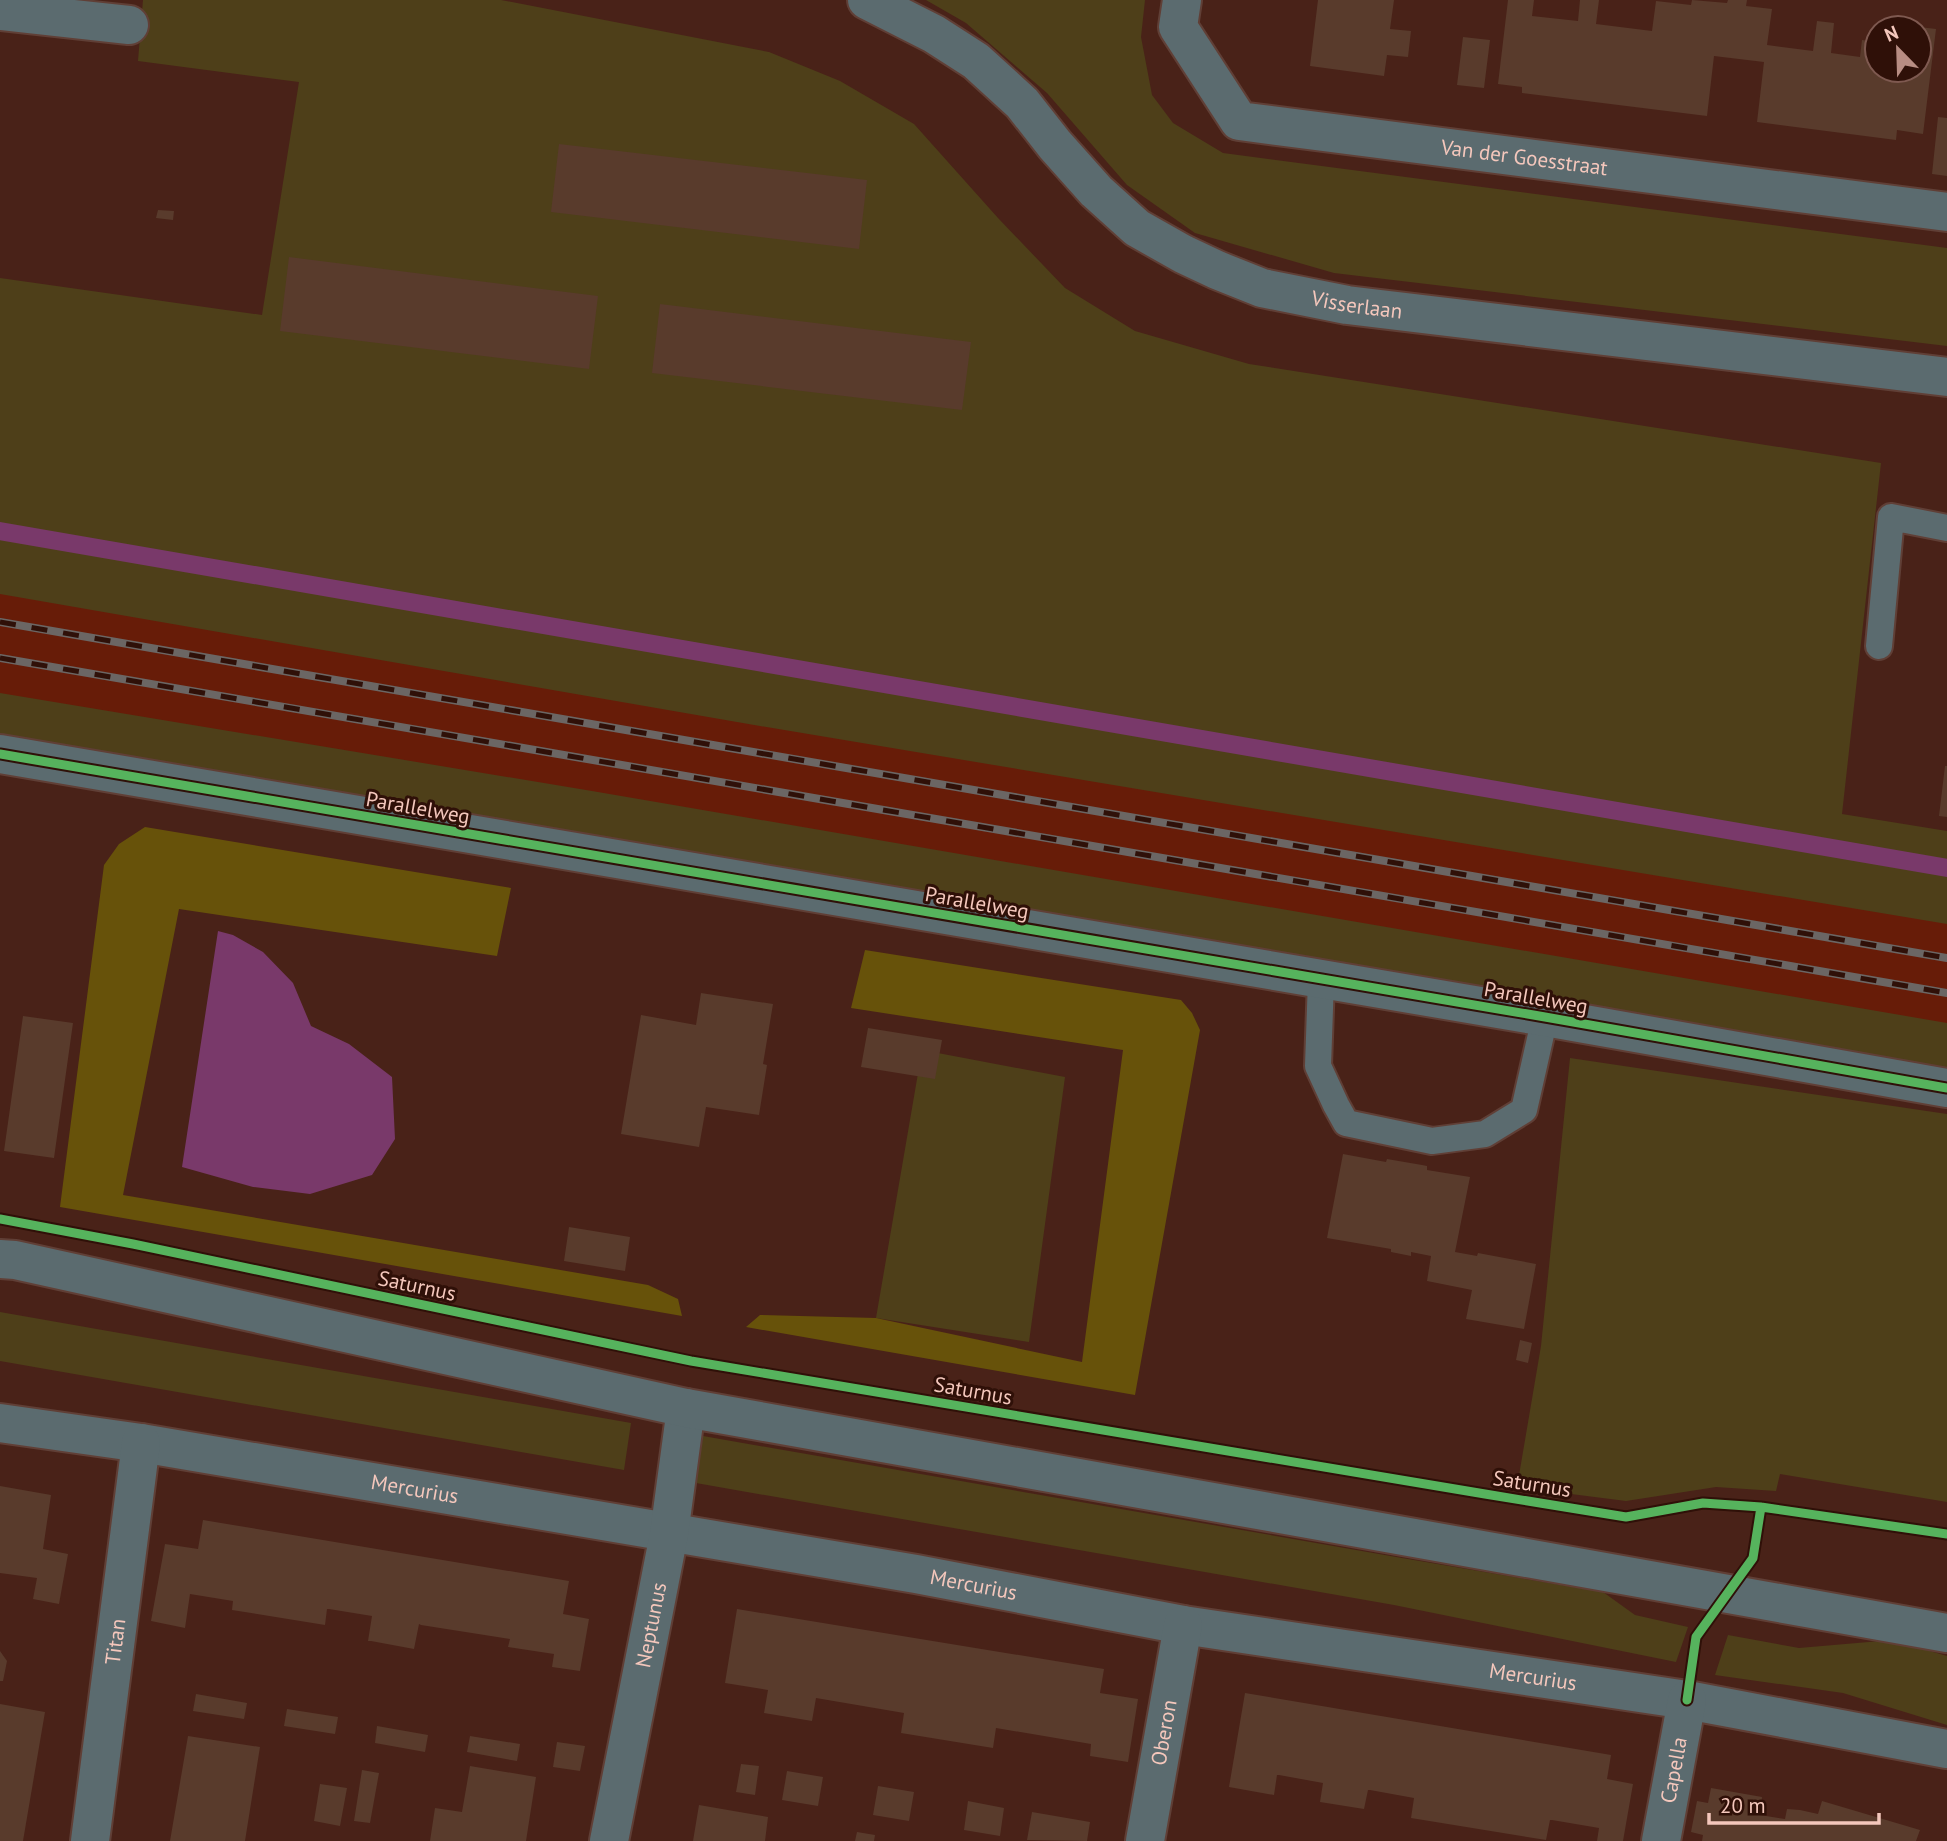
<svg xmlns="http://www.w3.org/2000/svg" width="1947" height="1841" font-family="'PT Sans',sans-serif">
<style>
.built{fill:#671c08}
.green{fill:#4e3f19}
.forest{fill:#67520a}
.water{fill:#79396a}
.lines{fill:none;stroke-linecap:round;stroke-linejoin:round}
.stream{stroke:#79396a;stroke-width:18}
.building{fill:#593b2c}
.service-casing{stroke:#603f36;stroke-width:30}
.minor-casing{stroke:#603f36;stroke-width:42}
.tertiary-casing{stroke:#603f36;stroke-width:42}
.service{stroke:#5b6b6f;stroke-width:26}
.minor{stroke:#5b6b6f;stroke-width:38}
.tertiary{stroke:#5b6b6f;stroke-width:38}
.rail-casing{stroke:#6b6664;stroke-width:8}
.rail{stroke:#2f1008;stroke-width:5;stroke-dasharray:16;stroke-linecap:butt}
.cycleway-casing{stroke:#2f1008;stroke-width:13}
.cycleway{stroke:#56b35d;stroke-width:9}
.labels{text-anchor:middle;stroke-width:6;stroke-linejoin:round;paint-order:stroke}
.street-label{font-size:21px;fill:#f4c7bc;stroke:#2f1008}
</style>
<rect width="100%" height="100%" fill="#492218"/>
<path class="built" d="M 0,546 L 1947,884 L 1947,1053 L 0,719 Z"/>
<path class="green" d="M 143,0 L 501,0 L 769,52 L 840,81 L 914,124 L 998,218 L 1065,288 L 1135,331 L 1249,364 L 1881,463 L 1842,814 L 1947,831 L 1947,924 L 760,726 L 0,594 L 0,278 L 262,315 L 299,82 L 138,61 Z
M 926,0 L 1145,0 L 1141,37 L 1152,95 L 1173,123 L 1223,153 L 1947,248 L 1947,346 L 1334,273 L 1195,233 L 1127,185 L 1047,93 L 966,23 Z
M 0,693 L 592,791 L 1947,1023 L 1947,1072 L 0,736 Z
M 922,1050 L 1065,1077 L 1029,1342 L 876,1318 Z
M 1570,1058 L 1947,1114 L 1947,1502 L 1780,1474 L 1776,1491 L 1716,1487 L 1626,1501 L 1517,1487 L 1541,1346 Z
M 0,1312 L 631,1423 L 624,1470 L 0,1361 Z
M 703,1436 L 1402,1558 L 1603,1592 L 1635,1615 L 1688,1627 L 1676,1662 L 1394,1605 L 696,1483 Z
M 1728,1635 L 1799,1648 L 1892,1640 L 1947,1656 L 1947,1725 L 1843,1693 L 1715,1675 Z"/>
<path class="forest" d="M 145,827 L 511,888 L 497,956 L 179,909 L 123,1195 L 648,1285 L 678,1299 L 682,1316 L 60,1207 L 104,865 L 119,844 Z
M 865,950 L 1181,1000 L 1192,1013 L 1200,1030 L 1135,1395 L 746,1327 L 760,1315 L 876,1318 L 1082,1362 L 1123,1050 L 851,1008 Z"/>
<path class="water" d="M 218,931 L 233,935 L 263,952 L 293,983 L 311,1026 L 349,1044 L 392,1077 L 395,1139 L 372,1175 L 310,1194 L 253,1187 L 182,1167 Z"/>
<g class="lines">
<path class="stream" d="M 0,531 L 1947,868"/>
</g>
<path class="building" d="M 1318,0 L 1394,0 L 1390,29 L 1411,31 L 1408,57 L 1387,55 L 1384,76 L 1310,66 Z
M 1508,0 L 1534,0 L 1532,16 L 1578,21 L 1580,0 L 1599,0 L 1596,24 L 1652,31 L 1656,1 L 1691,5 L 1692,0 L 1727,3 L 1728,0 L 1747,0 L 1746,6 L 1772,9 L 1767,45 L 1813,51 L 1817,21 L 1834,23 L 1831,53 L 1860,57 L 1862,40 L 1877,42 L 1877,70 L 1919,70 L 1919,27 L 1936,29 L 1923,134 L 1897,130 L 1896,140 L 1757,122 L 1764,62 L 1714,56 L 1707,116 L 1522,93 L 1522,87 L 1498,84 Z
M 1463,37 L 1490,40 L 1484,88 L 1457,85 Z
M 1938,117 L 1947,118 L 1947,176 L 1932,174 Z
M 559,144 L 867,180 L 859,249 L 551,212 Z
M 158,210 L 174,211 L 173,220 L 156,218 Z
M 289,257 L 598,296 L 589,369 L 280,331 Z
M 660,304 L 971,342 L 962,410 L 652,373 Z
M 1945,766 L 1947,766 L 1947,817 L 1939,816 Z
M 701,993 L 773,1004 L 763,1064 L 767,1065 L 759,1115 L 706,1107 L 699,1147 L 621,1134 L 641,1015 L 696,1025 Z
M 23,1016 L 73,1023 L 54,1158 L 4,1151 Z
M 868,1028 L 942,1040 L 935,1079 L 861,1067 Z
M 1343,1154 L 1386,1162 L 1387,1159 L 1422,1165 L 1427,1166 L 1427,1170 L 1470,1177 L 1455,1252 L 1477,1256 L 1478,1253 L 1536,1264 L 1524,1329 L 1466,1319 L 1472,1290 L 1427,1281 L 1431,1256 L 1411,1252 L 1411,1256 L 1391,1252 L 1391,1249 L 1327,1238 Z
M 569,1227 L 630,1237 L 625,1271 L 564,1261 Z
M 1520,1340 L 1532,1343 L 1528,1363 L 1516,1360 Z
M 0,1486 L 51,1495 L 43,1549 L 68,1554 L 59,1604 L 33,1599 L 37,1578 L 0,1573 Z
M 203,1520 L 569,1581 L 563,1614 L 589,1619 L 580,1671 L 552,1667 L 554,1654 L 508,1647 L 510,1639 L 421,1625 L 419,1624 L 414,1649 L 371,1641 L 368,1641 L 372,1616 L 329,1609 L 327,1609 L 325,1625 L 232,1610 L 233,1601 L 190,1594 L 185,1628 L 151,1621 L 165,1544 L 198,1549 Z
M 737,1609 L 1104,1669 L 1100,1693 L 1138,1699 L 1128,1762 L 1090,1756 L 1091,1744 L 996,1728 L 993,1748 L 901,1733 L 904,1713 L 816,1698 L 812,1721 L 764,1713 L 768,1690 L 725,1683 Z
M 0,1651 L 7,1661 L 3,1681 L 0,1681 Z
M 1245,1693 L 1611,1755 L 1607,1779 L 1633,1784 L 1623,1841 L 1597,1841 L 1599,1828 L 1552,1820 L 1550,1820 L 1546,1840 L 1411,1818 L 1414,1798 L 1370,1790 L 1368,1790 L 1364,1809 L 1320,1802 L 1323,1783 L 1279,1775 L 1277,1775 L 1274,1795 L 1229,1787 Z
M 196,1694 L 247,1703 L 244,1719 L 193,1711 Z
M 0,1704 L 45,1712 L 23,1841 L 0,1841 Z
M 287,1709 L 338,1717 L 335,1734 L 284,1726 Z
M 377,1726 L 428,1735 L 425,1752 L 375,1743 Z
M 188,1736 L 260,1747 L 245,1841 L 170,1841 Z
M 470,1736 L 520,1744 L 517,1761 L 467,1752 Z
M 557,1742 L 585,1746 L 580,1771 L 553,1767 Z
M 741,1764 L 759,1766 L 755,1795 L 736,1792 Z
M 470,1766 L 536,1777 L 526,1841 L 430,1841 L 435,1808 L 462,1812 Z
M 362,1770 L 379,1773 L 370,1823 L 354,1821 Z
M 787,1771 L 823,1777 L 818,1806 L 782,1800 Z
M 320,1784 L 347,1788 L 340,1826 L 314,1821 Z
M 878,1786 L 914,1792 L 909,1821 L 873,1815 Z
M 1711,1788 L 1762,1797 L 1760,1815 L 1785,1819 L 1787,1809 L 1800,1810 L 1818,1814 L 1822,1801 L 1920,1830 L 1916,1841 L 1702,1841 L 1703,1835 L 1691,1832 L 1697,1801 L 1708,1803 Z
M 968,1801 L 1004,1808 L 1000,1836 L 964,1830 Z
M 699,1805 L 768,1817 L 765,1841 L 693,1841 Z
M 1032,1812 L 1090,1822 L 1087,1841 L 1027,1840 Z
M 857,1832 L 875,1835 L 874,1841 L 855,1841 Z"/>
<g class="lines">
<defs>
<path id="service" d="M 1879,646 L 1891,517 L 1947,528
M 1321,980 L 1318,1066 L 1336,1105 L 1346,1123 L 1432,1141 L 1485,1134 L 1524,1110 L 1545,1017"/>
<g id="minor">
<path id="s1" d="M 1182,0 L 1178,27 L 1239,121 L 1947,212"/>
<path d="M 0,11 L 129,25"/>
<path d="M 0,754 L 1545,1017 L 1947,1088"/>
<path id="s2" d="M 0,1423 L 141,1443 L 916,1574 L 1183,1625 L 1687,1700 L 1947,1749"/>
<path id="s3" d="M 90,1841 L 141,1443"/>
<path id="s4" d="M 609,1841 L 669,1534 L 686,1408"/>
<path id="s5" d="M 1145,1841 L 1183,1625"/>
<path id="s6" d="M 1661,1841 L 1687,1700"/>
</g>
<g id="tertiary">
<path id="s7" d="M 867,0 L 934,34 L 976,61 L 1022,103 L 1055,145 L 1096,191 L 1137,228 L 1183,254 L 1217,270 L 1262,288 L 1347,305 L 1947,377"/>
<path d="M 0,1259 L 15,1260 L 686,1408 L 1947,1633"/>
</g>
</defs>
<use href="#service" class="service-casing"/>
<use href="#minor" class="minor-casing"/>
<use href="#tertiary" class="tertiary-casing"/>
<use href="#service" class="service"/>
<use href="#minor" class="minor"/>
<use href="#tertiary" class="tertiary"/>
<defs>
<path id="rail" d="M 0,622 L 1947,958
M 0,658 L 1947,993"/>
</defs>
<use href="#rail" class="rail-casing"/>
<use href="#rail" class="rail"/>
<defs>
<path id="cycleway" d="M 0,754 L 1545,1017 L 1947,1088
M 0,1219 L 133,1244 L 691,1361 L 1485,1494 L 1626,1517 L 1703,1503 L 1761,1507 L 1947,1534
M 1687,1700 L 1696,1637 L 1753,1558 L 1761,1507"/>
</defs>
<use href="#cycleway" class="cycleway-casing"/>
<use href="#cycleway" class="cycleway"/>
</g>
<g class="labels">
<g class="street-label">
<text dy="7" stroke="none"><textPath href="#s1" startOffset="427">Van der Goesstraat</textPath></text>
<text dy="7" stroke="none"><textPath href="#s7" startOffset="593">Visserlaan</textPath></text>
<text transform="translate(418 808) rotate(10)" y="7">Parallelweg</text>
<text transform="translate(977 903) rotate(10)" y="7">Parallelweg</text>
<text transform="translate(1536 998) rotate(10)" y="7">Parallelweg</text>
<text transform="translate(417 1286) rotate(12)" y="7">Saturnus</text>
<text transform="translate(973 1391) rotate(10)" y="7">Saturnus</text>
<text transform="translate(1532 1484) rotate(9)" y="7">Saturnus</text>
<text dy="7" stroke="none"><textPath href="#s2" startOffset="420">Mercurius</textPath></text>
<text dy="7" stroke="none"><textPath href="#s2" startOffset="987">Mercurius</textPath></text>
<text dy="7" stroke="none"><textPath href="#s4" startOffset="220">Neptunus</textPath></text>
<text dy="7" stroke="none"><textPath href="#s3" startOffset="201">Titan</textPath></text>
<text dy="7" stroke="none"><textPath href="#s2" startOffset="1554">Mercurius</textPath></text>
<text dy="7" stroke="none"><textPath href="#s5" startOffset="110">Oberon</textPath></text>
<text dy="7" stroke="none"><textPath href="#s6" startOffset="72">Capella</textPath></text>
</g>
</g>
<g transform="translate(1898 49) rotate(337)"><circle r="33" fill="#2f1008" stroke="#7e5950" stroke-width="2"/>
<path d="M0-5L12 26L0 18L-12 26Z" fill="#b88d83"/>
<text y="-10" font-size="19" font-weight="bold" text-anchor="middle" fill="#f4c7bc">N</text>
</g>
<path d="M1709 1813v10h170v-10" fill="none" stroke="#f4c7bc" stroke-width="3.5"/>
<text x="1720" y="1813" font-size="21" fill="#f4c7bc" stroke="#2f1008" stroke-width="5" paint-order="stroke">20 m</text>
</svg>
